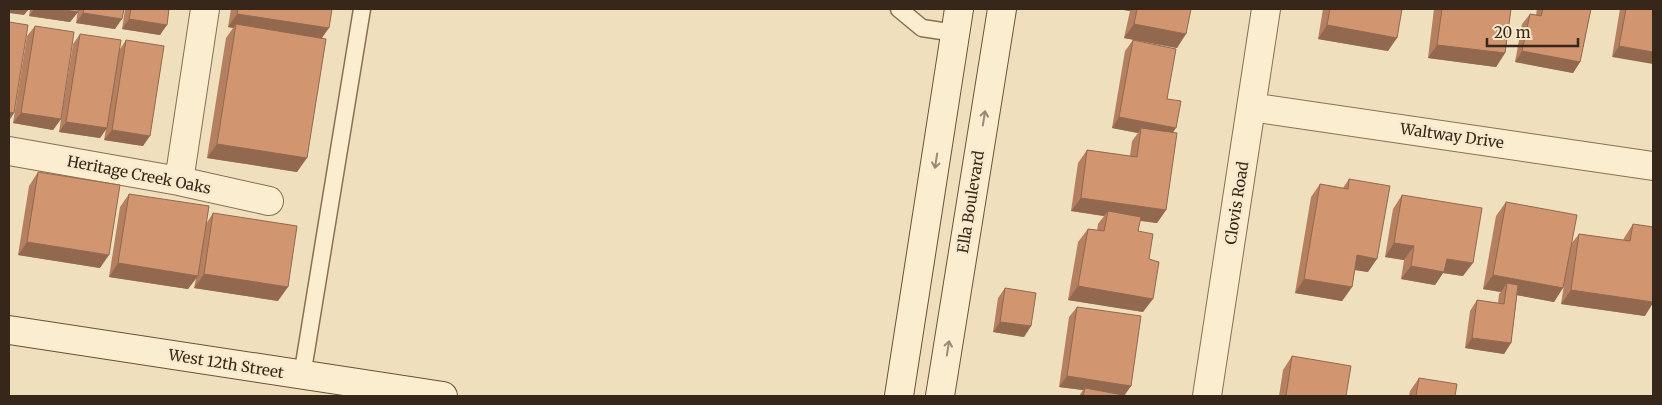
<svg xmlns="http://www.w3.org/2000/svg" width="1662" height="405" font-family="Merriweather,serif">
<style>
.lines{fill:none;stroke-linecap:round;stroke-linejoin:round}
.lane-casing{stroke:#896f55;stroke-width:19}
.street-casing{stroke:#896f55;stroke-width:30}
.secondary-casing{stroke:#6a5038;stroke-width:30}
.lane{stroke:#fbedd0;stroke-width:16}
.street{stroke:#fbedd0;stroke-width:28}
.secondary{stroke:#fbedd0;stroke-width:28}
.wall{fill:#b48060}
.shaded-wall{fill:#92684e}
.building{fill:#d19570;stroke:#92684e}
.oneway{stroke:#998a76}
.labels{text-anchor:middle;stroke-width:4.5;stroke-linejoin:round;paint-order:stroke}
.street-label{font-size:15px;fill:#37271b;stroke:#f7e9cc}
</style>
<rect width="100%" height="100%" fill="#f0dfbd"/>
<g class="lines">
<defs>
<path id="lane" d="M 899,9 L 922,28 L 955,33
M 302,376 L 362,9"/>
<path id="street" d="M 1251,107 L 1653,166
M 9,151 L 179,181 L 269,201
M 179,181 L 205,9
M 1207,396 L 1266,9"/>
<path id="secondary" d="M 9,330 L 443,396
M 899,396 L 959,9
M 940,396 L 1002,9"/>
</defs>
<use href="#lane" class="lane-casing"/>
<use href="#street" class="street-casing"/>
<use href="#secondary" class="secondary-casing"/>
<use href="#lane" class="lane"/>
<use href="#street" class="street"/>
<use href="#secondary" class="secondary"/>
</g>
<path class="wall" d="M 30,9 L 78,9 L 78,12 L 70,22 L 29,16 Z
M 78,9 L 124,9 L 115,29 L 76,23 Z
M 125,9 L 169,9 L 160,35 L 122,29 Z
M 231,9 L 332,9 L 322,38 L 297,172 L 207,158 L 226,38 L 233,28 L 228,27 Z
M 1118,9 L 1191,9 L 1177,48 L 1124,38 L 1130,11 Z
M 1323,9 L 1402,9 L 1388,51 L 1318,39 Z
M 1434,9 L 1511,9 L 1505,53 L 1496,67 L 1428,58 Z
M 1537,9 L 1591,9 L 1580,62 L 1573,73 L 1515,62 L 1522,24 L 1530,14 L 1536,15 Z
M 1620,9 L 1653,9 L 1612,57 Z
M 35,26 L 61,119 L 53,130 L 13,123 L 27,36 Z
M 80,34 L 120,49 L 126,40 L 143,146 L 104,140 L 106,129 L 100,138 L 59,132 L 73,44 Z
M 1133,40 L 1167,99 L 1173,132 L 1166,210 L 1157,223 L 1140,221 L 1138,231 L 1149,259 L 1143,312 L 1068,300 L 1078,242 L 1088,229 L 1097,230 L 1098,224 L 1104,216 L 1071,211 L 1078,163 L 1087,150 L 1130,156 L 1132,141 L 1138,133 L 1112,128 L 1125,51 Z
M 38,172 L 100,268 L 18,255 L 29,186 Z
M 1349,179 L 1368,272 L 1355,270 L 1352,287 L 1342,301 L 1295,293 L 1311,197 L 1320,184 L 1343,188 Z
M 129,194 L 206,224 L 213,213 L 278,301 L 194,288 L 196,278 L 188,289 L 109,277 L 120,207 Z
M 1402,195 L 1463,276 L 1443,273 L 1435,285 L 1401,279 L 1404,260 L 1385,257 L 1393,209 Z
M 1506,202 L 1571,244 L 1579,234 L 1623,240 L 1624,238 L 1633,224 L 1645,316 L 1561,304 L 1564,285 L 1554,302 L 1517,295 L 1511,343 L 1504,354 L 1465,348 L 1470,311 L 1477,300 L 1498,303 L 1499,294 L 1501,292 L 1483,289 L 1496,216 Z
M 1005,288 L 1031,326 L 1024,337 L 993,332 L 998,298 Z
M 1077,307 L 1131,386 L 1124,395 L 1129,396 L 1079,396 L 1083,390 L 1059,387 L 1069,317 Z
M 1292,356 L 1346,396 L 1279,396 L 1283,370 Z
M 1419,378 L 1455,396 L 1409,396 L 1410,391 Z"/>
<path class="shaded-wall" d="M 9,9 L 29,9 L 24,15 L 9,13 Z
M 34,9 L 58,9 L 78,12 L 70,22 L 29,16 Z
M 1118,9 L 1131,9 L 1130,11 Z
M 83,13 L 122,19 L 115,29 L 76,23 Z
M 237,14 L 329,28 L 319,42 L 236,24 L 233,28 L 228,27 Z
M 129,19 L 167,25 L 160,35 L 122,29 Z
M 1134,24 L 1186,34 L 1177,48 L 1124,38 Z
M 1327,25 L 1397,38 L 1388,51 L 1318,39 Z
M 1437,45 L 1505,53 L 1496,67 L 1428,58 Z
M 1619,46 L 1653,52 L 1653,64 L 1612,57 Z
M 1522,51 L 1580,62 L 1573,73 L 1515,62 Z
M 9,112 L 14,113 L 9,121 Z
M 21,113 L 61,119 L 53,130 L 13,123 Z
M 1119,117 L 1176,128 L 1169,138 L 1141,128 L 1138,133 L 1112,128 Z
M 66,122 L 107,128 L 100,138 L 59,132 Z
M 112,130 L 150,136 L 143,146 L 104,140 Z
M 217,144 L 307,158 L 297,172 L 207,158 Z
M 1081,198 L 1166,210 L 1157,223 L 1107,216 L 1108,211 L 1104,216 L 1071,211 Z
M 27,242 L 109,255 L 100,268 L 18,255 Z
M 1394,243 L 1414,246 L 1404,260 L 1385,257 Z
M 1357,255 L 1377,259 L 1368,272 L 1348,269 Z
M 1447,259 L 1473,263 L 1463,276 L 1443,273 L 1435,285 L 1401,279 L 1411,266 Z
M 118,263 L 198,276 L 188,289 L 109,277 Z
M 204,274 L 288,287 L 278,301 L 194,288 Z
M 1493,275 L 1563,288 L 1554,302 L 1505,293 L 1507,283 L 1501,292 L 1483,289 Z
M 1304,279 L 1352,287 L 1342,301 L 1295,293 Z
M 1078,286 L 1153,299 L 1143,312 L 1068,300 Z
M 1571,290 L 1653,302 L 1653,303 L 1645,316 L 1561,304 Z
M 1000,322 L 1031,326 L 1024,337 L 993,332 Z
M 1472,338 L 1511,343 L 1504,354 L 1465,348 Z
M 1067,376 L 1131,386 L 1124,396 L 1085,388 L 1083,390 L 1059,387 Z"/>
<path class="building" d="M 58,9 L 78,9 L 78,12 Z
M 84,9 L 124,9 L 122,19 L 83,13 Z
M 131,9 L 169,9 L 167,25 L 129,19 Z
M 238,9 L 332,9 L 329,28 L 237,14 Z
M 1137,9 L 1191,9 L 1186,34 L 1134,24 Z
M 1330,9 L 1402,9 L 1397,38 L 1327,25 Z
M 1442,9 L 1511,9 L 1505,53 L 1437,45 Z
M 1543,9 L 1591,9 L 1580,62 L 1522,51 L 1530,14 L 1541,16 Z
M 1626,9 L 1653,9 L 1653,52 L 1619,46 Z
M 9,22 L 28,25 L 14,113 L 9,112 Z
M 236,24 L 326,39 L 307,158 L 217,144 Z
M 35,26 L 74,32 L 61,119 L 21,113 Z
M 80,34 L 121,40 L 107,128 L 66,122 Z
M 126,40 L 164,46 L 150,136 L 112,130 Z
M 1133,40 L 1176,49 L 1167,99 L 1181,101 L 1176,128 L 1119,117 Z
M 1141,128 L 1177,133 L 1166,210 L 1081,198 L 1087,150 L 1137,157 Z
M 38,172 L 120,185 L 109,255 L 27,242 Z
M 1349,179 L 1390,186 L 1377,259 L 1357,255 L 1352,287 L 1304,279 L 1320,184 L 1348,189 Z
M 129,194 L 209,206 L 198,276 L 118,263 Z
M 1402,195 L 1482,208 L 1473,263 L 1447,259 L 1444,272 L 1411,266 L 1414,246 L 1394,243 Z
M 1506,202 L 1577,215 L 1563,288 L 1493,275 Z
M 1108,211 L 1141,217 L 1138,231 L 1153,234 L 1149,259 L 1159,262 L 1153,299 L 1078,286 L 1088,229 L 1104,231 Z
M 213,213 L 297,226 L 288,287 L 204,274 Z
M 1633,224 L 1653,227 L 1653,302 L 1571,290 L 1579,234 L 1630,241 Z
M 1507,283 L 1518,285 L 1511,343 L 1472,338 L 1477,300 L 1504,304 Z
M 1005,288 L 1036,293 L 1031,326 L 1000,322 Z
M 1077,307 L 1141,316 L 1131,386 L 1067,376 Z
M 1292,356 L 1351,366 L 1346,396 L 1286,396 Z
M 1419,378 L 1457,384 L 1455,396 L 1416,396 Z
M 1085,388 L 1129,396 L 1083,396 Z"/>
<defs><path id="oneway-shaft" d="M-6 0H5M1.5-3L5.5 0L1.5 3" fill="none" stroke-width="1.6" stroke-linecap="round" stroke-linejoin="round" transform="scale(1.25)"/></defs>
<g class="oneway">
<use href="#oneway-shaft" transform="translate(984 118) rotate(-81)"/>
<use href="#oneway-shaft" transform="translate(936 161) rotate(99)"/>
<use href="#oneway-shaft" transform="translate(948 348) rotate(-81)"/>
</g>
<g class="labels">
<g class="street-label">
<text transform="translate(1452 136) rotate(8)" y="5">Waltway Drive</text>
<text transform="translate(139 175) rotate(11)" y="5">Heritage Creek Oaks</text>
<text transform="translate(971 202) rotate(-81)" y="5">Ella Boulevard</text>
<text transform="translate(1237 203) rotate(-81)" y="5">Clovis Road</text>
<text transform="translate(226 364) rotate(9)" y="5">West 12th Street</text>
</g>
</g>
<rect width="1662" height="405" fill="none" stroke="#37271b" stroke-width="20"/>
<path d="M1487 38v8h91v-8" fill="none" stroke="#37271b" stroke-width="2.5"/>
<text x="1494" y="38" font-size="15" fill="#37271b" stroke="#f7e9cc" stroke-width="4" paint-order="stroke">20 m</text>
</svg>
